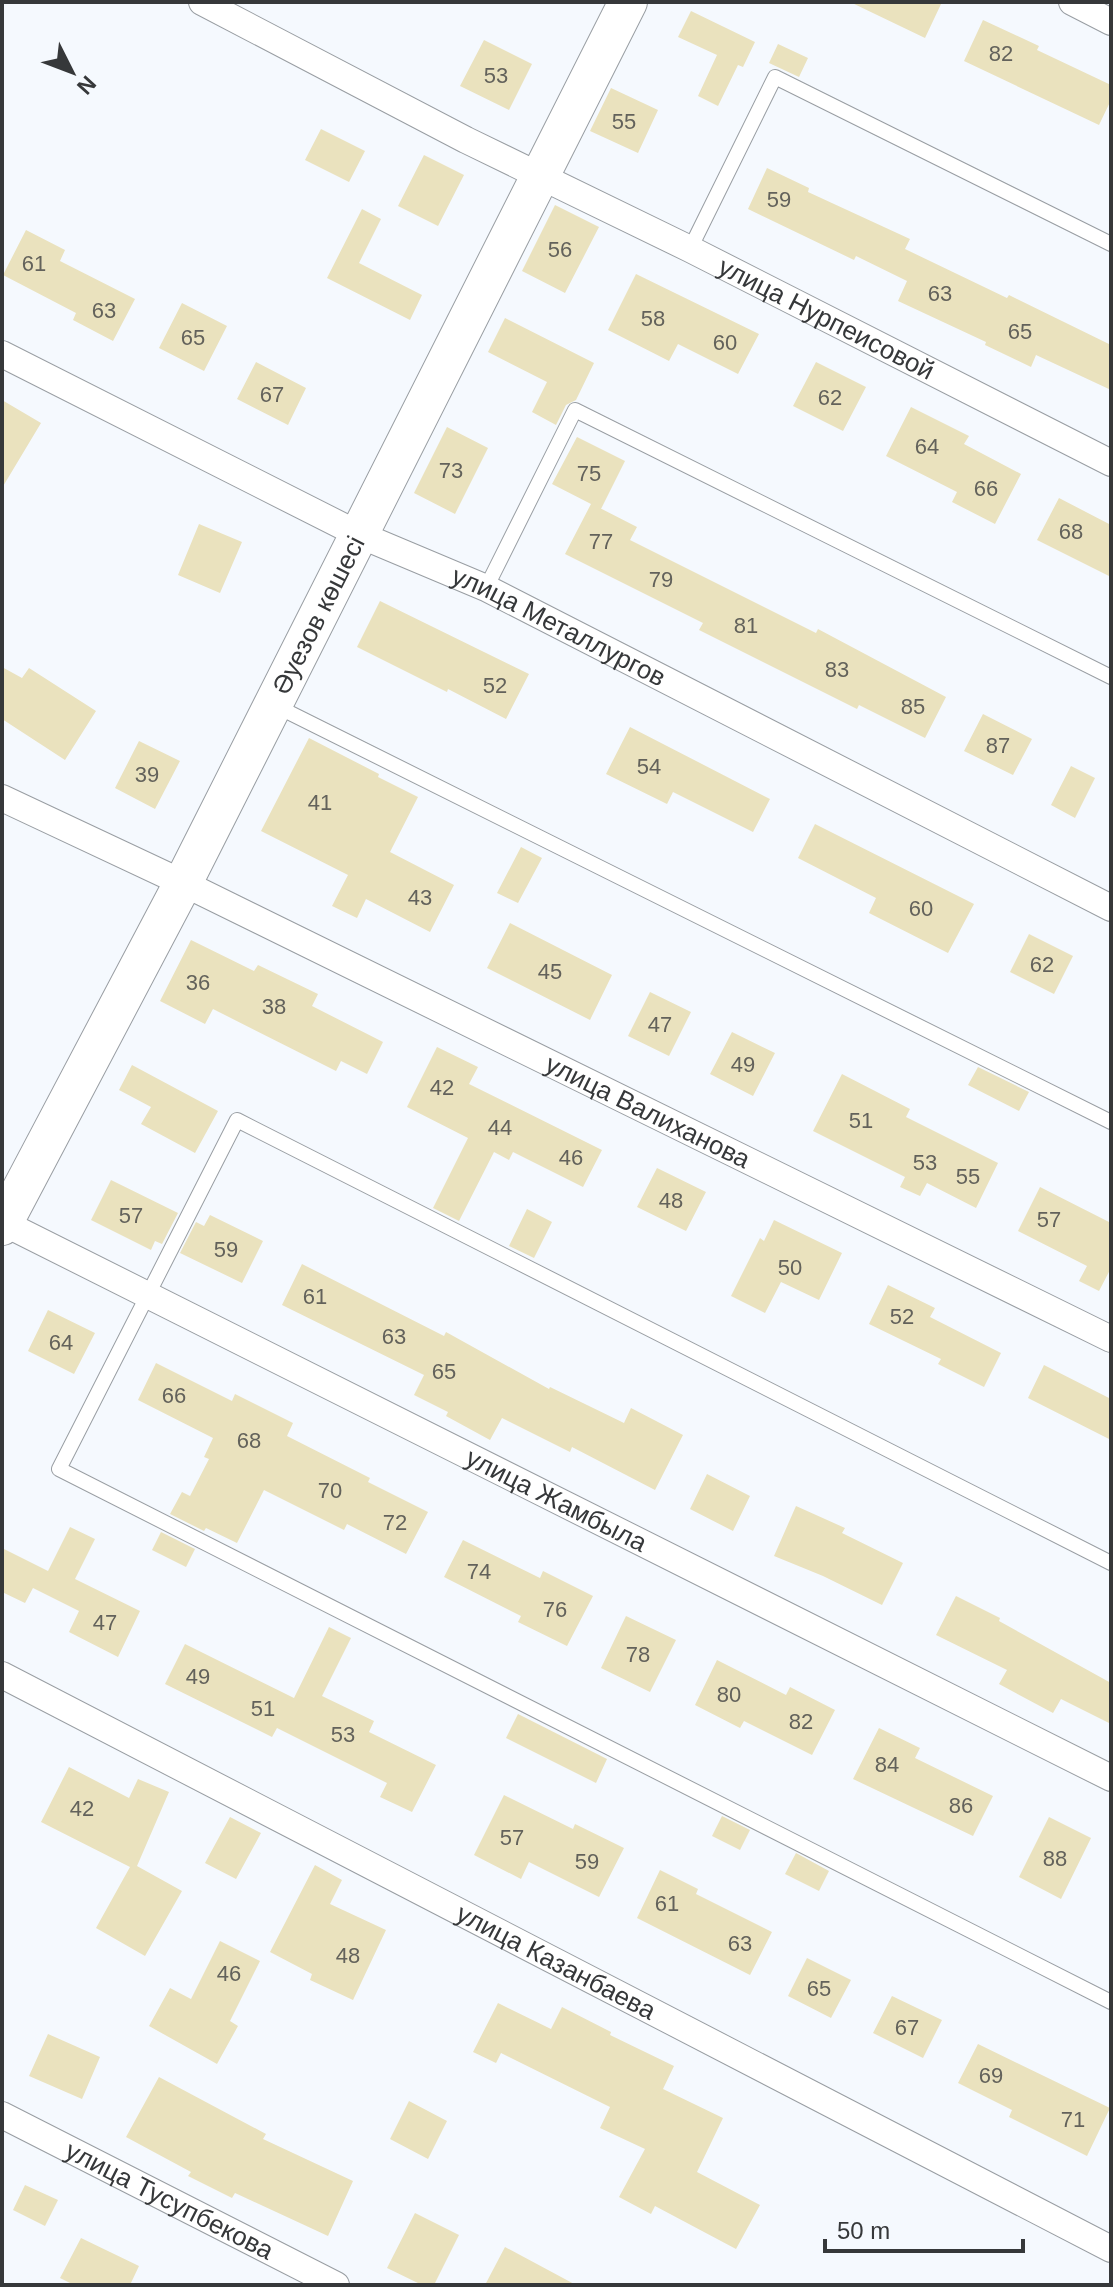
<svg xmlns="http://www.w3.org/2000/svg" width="1113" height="2287" font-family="Arial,sans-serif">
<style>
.building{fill:#eae2be}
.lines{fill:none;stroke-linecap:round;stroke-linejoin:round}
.lane-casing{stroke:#999ea3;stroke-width:16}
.street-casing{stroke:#999ea3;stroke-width:28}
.secondary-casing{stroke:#999ea3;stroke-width:40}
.lane{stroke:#fff;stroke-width:14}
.street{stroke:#fff;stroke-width:26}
.secondary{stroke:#fff;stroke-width:38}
.labels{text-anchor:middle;stroke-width:8;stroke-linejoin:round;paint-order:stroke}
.number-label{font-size:22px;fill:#63625b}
.street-label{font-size:26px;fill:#36383a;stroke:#f5f9fe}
</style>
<rect width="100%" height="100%" fill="#f5f9fe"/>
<path class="building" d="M 850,2 L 942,2 L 925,38 Z
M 691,11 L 755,42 L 743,67 L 738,65 L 718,106 L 698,96 L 717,55 L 678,37 Z
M 983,20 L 1039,46 L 1037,50 L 1111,85 L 1111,100 L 1099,125 L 964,61 Z
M 484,40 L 532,64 L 509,110 L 460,86 Z
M 778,44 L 808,58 L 799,77 L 769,63 Z
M 611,88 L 658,110 L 638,153 L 590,131 Z
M 321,129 L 365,151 L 349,182 L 305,160 Z
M 424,155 L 464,175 L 438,226 L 398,206 Z
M 767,168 L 809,188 L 808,192 L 910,239 L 905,249 L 1007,298 L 1009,295 L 1111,345 L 1111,390 L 1036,355 L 1031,367 L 985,345 L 986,342 L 898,301 L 907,281 L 856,256 L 854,260 L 748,209 Z
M 555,205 L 599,227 L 565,293 L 522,271 Z
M 362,209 L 381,219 L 359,263 L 422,295 L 410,320 L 327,278 Z
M 26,230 L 65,250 L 60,261 L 135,299 L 113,341 L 73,320 L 76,313 L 3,275 Z
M 636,274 L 759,334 L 738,374 L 678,344 L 669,361 L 608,330 Z
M 182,303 L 227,326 L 204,371 L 159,348 Z
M 505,318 L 594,363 L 576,400 L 566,405 L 556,425 L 532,412 L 547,382 L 488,352 Z
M 256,362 L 306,388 L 288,425 L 237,399 Z
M 816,362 L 866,387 L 843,431 L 793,406 Z
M 2,400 L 41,423 L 2,488 Z
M 911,407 L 969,436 L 964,444 L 1021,474 L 995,524 L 952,502 L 957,492 L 886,456 Z
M 447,427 L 488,448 L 455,514 L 414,493 Z
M 577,437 L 625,461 L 601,509 L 594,505 L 637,527 L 630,540 L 816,633 L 818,629 L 946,697 L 925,738 L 859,705 L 857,709 L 699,630 L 703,623 L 565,554 L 591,504 L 552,484 Z
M 1059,498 L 1111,525 L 1111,577 L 1037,540 Z
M 199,524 L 242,542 L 220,593 L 178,575 Z
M 380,601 L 529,674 L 506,719 L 448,689 L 447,692 L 357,647 Z
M 2,667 L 22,678 L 29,668 L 96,711 L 65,760 L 2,719 Z
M 983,714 L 1032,739 L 1013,775 L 964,751 Z
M 630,727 L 770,799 L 753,832 L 673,792 L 667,804 L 606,774 Z
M 309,738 L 379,774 L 378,777 L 418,797 L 390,852 L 454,885 L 430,932 L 366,899 L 357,918 L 332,906 L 348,875 L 261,831 Z
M 139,741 L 180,761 L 155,809 L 115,788 Z
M 1071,766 L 1095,778 L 1075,818 L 1051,805 Z
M 815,824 L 974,904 L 948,953 L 869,913 L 876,898 L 798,858 Z
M 521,847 L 542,858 L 518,903 L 497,893 Z
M 510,923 L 612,975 L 590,1020 L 487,968 Z
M 1029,934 L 1073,956 L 1054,994 L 1010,972 Z
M 191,940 L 254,971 L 258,965 L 318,994 L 312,1006 L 383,1042 L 367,1074 L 341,1061 L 336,1071 L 213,1009 L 205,1024 L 160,1001 Z
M 650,992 L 691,1012 L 669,1056 L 628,1036 Z
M 732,1032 L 775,1053 L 753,1096 L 710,1074 Z
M 437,1047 L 478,1067 L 469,1084 L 602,1150 L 583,1187 L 513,1152 L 509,1160 L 494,1152 L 459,1221 L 433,1208 L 468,1138 L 407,1107 Z
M 132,1065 L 218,1111 L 195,1153 L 141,1124 L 151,1107 L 119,1090 Z
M 978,1067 L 1029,1092 L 1019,1111 L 968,1085 Z
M 842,1074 L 910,1109 L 906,1117 L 998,1163 L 976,1208 L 927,1183 L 920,1196 L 900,1187 L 905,1177 L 813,1131 Z
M 657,1168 L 706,1192 L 686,1231 L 637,1207 Z
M 111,1180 L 178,1213 L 162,1244 L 155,1241 L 151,1250 L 91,1220 Z
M 1040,1187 L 1111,1223 L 1111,1268 L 1099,1291 L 1079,1281 L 1087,1266 L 1018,1231 Z
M 527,1209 L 552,1222 L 534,1258 L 509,1246 Z
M 210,1215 L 263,1241 L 242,1283 L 180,1253 L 196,1222 L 204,1226 Z
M 774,1220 L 842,1253 L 819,1300 L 781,1282 L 765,1313 L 731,1296 L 760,1238 L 764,1241 Z
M 302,1264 L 444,1336 L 446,1332 L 549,1389 L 550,1387 L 624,1423 L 631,1408 L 683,1435 L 655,1490 L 572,1447 L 570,1452 L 502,1418 L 490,1440 L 446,1416 L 448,1412 L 414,1395 L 424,1375 L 282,1305 Z
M 888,1285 L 935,1308 L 930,1317 L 1001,1353 L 984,1387 L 938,1364 L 941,1359 L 869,1324 Z
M 48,1310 L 95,1333 L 74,1374 L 28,1351 Z
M 156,1363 L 232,1401 L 235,1394 L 293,1423 L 287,1436 L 370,1478 L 368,1482 L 428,1512 L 406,1554 L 347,1524 L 344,1530 L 264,1490 L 237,1543 L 206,1528 L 204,1531 L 170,1514 L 182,1492 L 190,1496 L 209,1459 L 204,1457 L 213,1438 L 138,1400 Z
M 1044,1365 L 1111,1399 L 1111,1440 L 1028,1398 Z
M 707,1474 L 750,1496 L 733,1531 L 690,1509 Z
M 796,1506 L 845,1528 L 842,1533 L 903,1563 L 882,1605 L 823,1576 L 774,1556 Z
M 70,1527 L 95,1539 L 75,1579 L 140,1611 L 118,1657 L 69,1632 L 79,1611 L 33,1588 L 25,1603 L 2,1592 L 2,1548 L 48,1571 Z
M 161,1532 L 195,1549 L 186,1567 L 152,1550 Z
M 463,1540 L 540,1578 L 543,1571 L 593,1596 L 567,1646 L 518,1622 L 521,1616 L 444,1577 Z
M 956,1596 L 1000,1618 L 999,1621 L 1111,1683 L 1111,1724 L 1061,1699 L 1053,1713 L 999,1684 L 1007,1670 L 936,1635 Z
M 626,1616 L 676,1640 L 650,1692 L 601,1668 Z
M 329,1627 L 351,1638 L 322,1696 L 374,1721 L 369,1732 L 436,1765 L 412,1812 L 380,1797 L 387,1783 L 277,1728 L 272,1737 L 165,1684 L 185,1644 L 294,1698 Z
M 717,1660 L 786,1695 L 790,1687 L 835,1710 L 812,1755 L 744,1721 L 740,1728 L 695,1705 Z
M 518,1714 L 607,1759 L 596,1783 L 506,1738 Z
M 879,1728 L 920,1748 L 915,1758 L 993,1796 L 973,1836 L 853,1779 Z
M 69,1767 L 129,1798 L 138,1779 L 169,1792 L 137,1866 L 182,1891 L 145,1956 L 96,1928 L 130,1867 L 41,1822 Z
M 504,1795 L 573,1829 L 575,1824 L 624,1848 L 599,1897 L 529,1862 L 521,1879 L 474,1855 Z
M 722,1816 L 750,1830 L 740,1850 L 712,1836 Z
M 230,1817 L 261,1833 L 236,1879 L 205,1863 Z
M 1049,1817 L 1091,1838 L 1061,1899 L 1019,1877 Z
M 796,1853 L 829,1871 L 819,1891 L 785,1874 Z
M 315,1865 L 342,1880 L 330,1904 L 386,1930 L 353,2000 L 310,1980 L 312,1974 L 270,1952 Z
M 660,1870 L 698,1889 L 696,1894 L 772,1932 L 750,1975 L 637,1918 Z
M 220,1941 L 260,1961 L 230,2021 L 238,2026 L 217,2064 L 149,2026 L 170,1988 L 191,1999 Z
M 807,1958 L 851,1980 L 831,2018 L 788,1996 Z
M 892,1996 L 942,2020 L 923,2058 L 873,2033 Z
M 498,2003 L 551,2029 L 562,2007 L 611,2032 L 610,2035 L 674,2066 L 663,2089 L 723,2118 L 697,2172 L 760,2205 L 736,2249 L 655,2206 L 651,2214 L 619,2197 L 645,2149 L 600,2128 L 610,2107 L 501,2053 L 496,2063 L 473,2052 Z
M 48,2034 L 100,2057 L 82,2099 L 29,2076 Z
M 978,2044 L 1110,2108 L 1087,2156 L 1009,2117 L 1012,2110 L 958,2083 Z
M 159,2077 L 266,2134 L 263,2139 L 353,2181 L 328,2236 L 235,2193 L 232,2198 L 188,2176 L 191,2172 L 126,2137 Z
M 409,2101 L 447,2121 L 428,2159 L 390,2139 Z
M 25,2185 L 58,2200 L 45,2226 L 13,2210 Z
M 415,2213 L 459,2235 L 434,2285 L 422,2285 L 387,2268 Z
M 81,2238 L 139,2266 L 130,2285 L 74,2285 L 60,2278 Z
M 505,2247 L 576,2285 L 485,2285 Z"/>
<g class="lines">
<defs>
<path id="lane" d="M 690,249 L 775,77 L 1111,244
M 486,588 L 575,410 L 1111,677
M 274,705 L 1111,1122
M 1111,1563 L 237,1120 L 59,1469 L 1111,2002"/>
<g id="street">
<path id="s1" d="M 202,2 L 466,140 L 690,249 L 1111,463"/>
<path d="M 1072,2 L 1111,22"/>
<path id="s2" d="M 2,354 L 360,535 L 486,588 L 1111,908"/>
<path id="s3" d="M 2,798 L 183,883 L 1111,1339"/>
<path id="s4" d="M 4,1223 L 1111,1778"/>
<path id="s5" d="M 2,1675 L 1111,2249"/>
<path id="s6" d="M 2,2115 L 336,2285"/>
</g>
<g id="secondary">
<path id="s7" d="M 2,1226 L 183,883 L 628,2"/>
</g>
</defs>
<use href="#lane" class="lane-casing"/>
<use href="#street" class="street-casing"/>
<use href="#secondary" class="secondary-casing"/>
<use href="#lane" class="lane"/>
<use href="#street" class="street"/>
<use href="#secondary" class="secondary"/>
</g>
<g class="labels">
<g class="number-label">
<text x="1001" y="61">82</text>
<text x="496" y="83">53</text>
<text x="624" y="129">55</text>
<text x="779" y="207">59</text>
<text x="560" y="257">56</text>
<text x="34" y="271">61</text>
<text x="940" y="301">63</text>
<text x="104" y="318">63</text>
<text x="653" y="326">58</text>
<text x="1020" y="339">65</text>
<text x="193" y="345">65</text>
<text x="725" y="350">60</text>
<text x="272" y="402">67</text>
<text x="830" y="405">62</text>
<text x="927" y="454">64</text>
<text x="451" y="478">73</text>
<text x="589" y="481">75</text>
<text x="986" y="496">66</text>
<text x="1071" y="539">68</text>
<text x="601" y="549">77</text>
<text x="661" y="587">79</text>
<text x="746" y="633">81</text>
<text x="837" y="677">83</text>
<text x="495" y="693">52</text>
<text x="913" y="714">85</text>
<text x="998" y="753">87</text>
<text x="649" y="774">54</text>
<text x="147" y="782">39</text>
<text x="320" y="810">41</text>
<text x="420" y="905">43</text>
<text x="921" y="916">60</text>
<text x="1042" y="972">62</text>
<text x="550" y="979">45</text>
<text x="198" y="990">36</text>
<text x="274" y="1014">38</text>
<text x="660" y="1032">47</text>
<text x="743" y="1072">49</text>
<text x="442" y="1095">42</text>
<text x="861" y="1128">51</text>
<text x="500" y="1135">44</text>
<text x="571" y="1165">46</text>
<text x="925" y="1170">53</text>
<text x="968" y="1184">55</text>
<text x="671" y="1208">48</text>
<text x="131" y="1223">57</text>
<text x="1049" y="1227">57</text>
<text x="226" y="1257">59</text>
<text x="790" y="1275">50</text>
<text x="315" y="1304">61</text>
<text x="902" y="1324">52</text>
<text x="394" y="1344">63</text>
<text x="61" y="1350">64</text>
<text x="444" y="1379">65</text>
<text x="174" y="1403">66</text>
<text x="249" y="1448">68</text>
<text x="330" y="1498">70</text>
<text x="395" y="1530">72</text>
<text x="479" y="1579">74</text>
<text x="555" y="1617">76</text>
<text x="105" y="1630">47</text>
<text x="638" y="1662">78</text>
<text x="198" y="1684">49</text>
<text x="729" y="1702">80</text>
<text x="263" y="1716">51</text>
<text x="801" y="1729">82</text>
<text x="343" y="1742">53</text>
<text x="887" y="1772">84</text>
<text x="961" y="1813">86</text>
<text x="82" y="1816">42</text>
<text x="512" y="1845">57</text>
<text x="1055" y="1866">88</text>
<text x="587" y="1869">59</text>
<text x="667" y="1911">61</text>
<text x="740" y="1951">63</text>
<text x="348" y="1963">48</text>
<text x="229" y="1981">46</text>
<text x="819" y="1996">65</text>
<text x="907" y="2035">67</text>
<text x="991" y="2083">69</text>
<text x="1073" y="2127">71</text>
</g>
<g class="street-label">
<text dy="9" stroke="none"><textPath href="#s1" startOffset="700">улица Нурпеисовой</textPath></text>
<text dy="9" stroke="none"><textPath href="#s7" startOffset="688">Әуезов көшесі</textPath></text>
<text dy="9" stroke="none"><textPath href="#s2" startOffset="620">улица Металлургов</textPath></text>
<text dy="9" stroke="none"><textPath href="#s3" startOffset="718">улица Валиханова</textPath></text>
<text dy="9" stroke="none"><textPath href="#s4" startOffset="618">улица Жамбыла</textPath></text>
<text dy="9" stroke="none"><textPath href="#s5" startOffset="624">улица Казанбаева</textPath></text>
<text dy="9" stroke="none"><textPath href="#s6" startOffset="188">улица Тусупбекова</textPath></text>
</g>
</g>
<rect width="1113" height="2287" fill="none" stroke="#36383a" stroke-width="8"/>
<g transform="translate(72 72) rotate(132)" stroke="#f5f9fe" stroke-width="6" paint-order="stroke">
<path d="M0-6L14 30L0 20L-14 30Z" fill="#36383a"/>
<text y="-12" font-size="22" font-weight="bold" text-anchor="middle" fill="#36383a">N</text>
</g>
<path d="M825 2239v12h198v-12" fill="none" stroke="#36383a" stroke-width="4"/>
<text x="837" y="2239" font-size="24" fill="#36383a" stroke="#f5f9fe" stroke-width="6" paint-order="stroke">50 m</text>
</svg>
